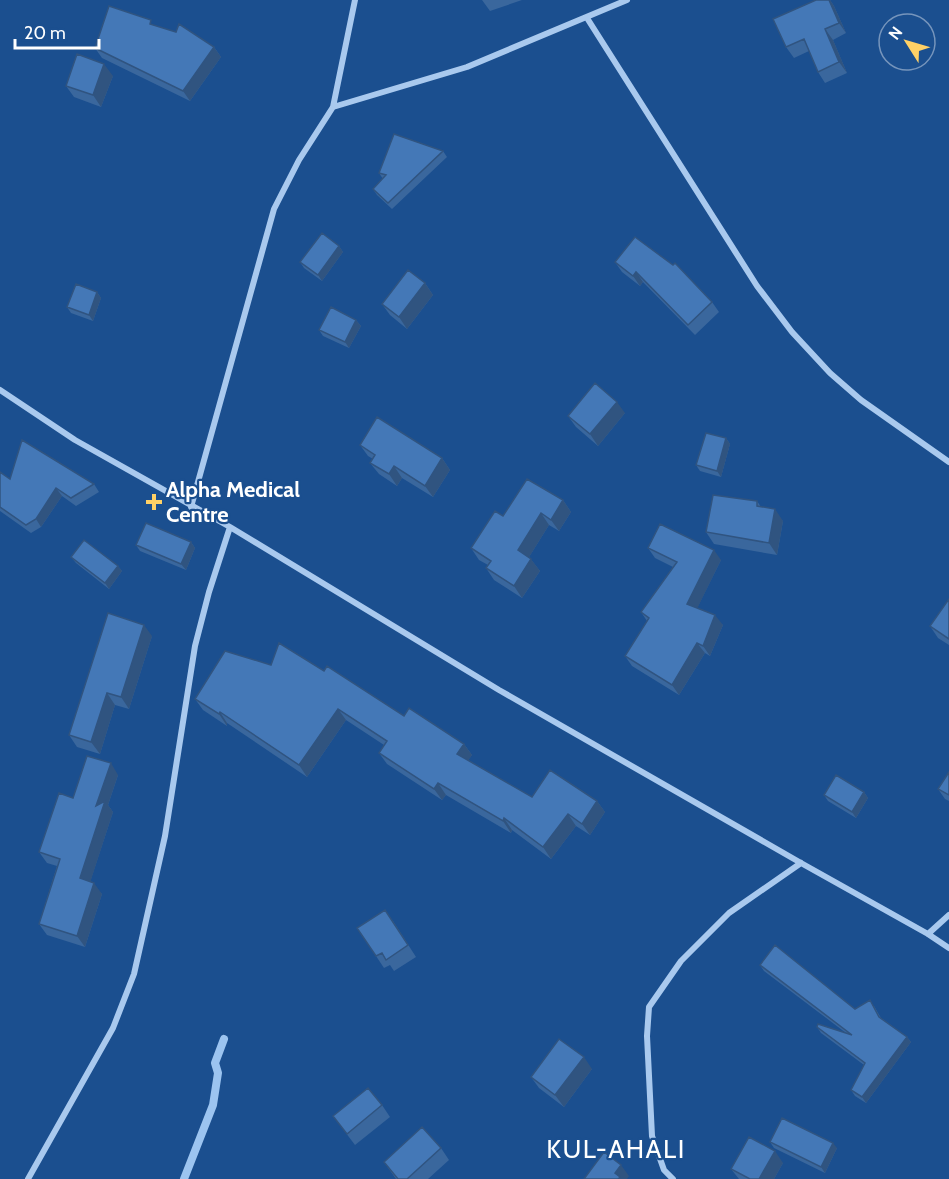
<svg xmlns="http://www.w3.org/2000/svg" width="949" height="1179" font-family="Cabin,sans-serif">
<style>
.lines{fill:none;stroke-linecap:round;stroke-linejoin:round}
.stream{stroke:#9cc4f0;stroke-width:8}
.street{stroke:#a9c9ee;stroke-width:6}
.wall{fill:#3a679d}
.shaded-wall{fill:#305480}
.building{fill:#4478b7;stroke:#305480;stroke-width:1.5}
.poi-dot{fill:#ffd166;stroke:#1b4f8f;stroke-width:2}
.labels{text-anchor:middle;stroke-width:4.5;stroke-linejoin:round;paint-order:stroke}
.poi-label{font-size:22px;font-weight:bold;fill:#fff;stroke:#1b4f8f;text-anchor:start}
.quarter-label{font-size:26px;letter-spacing:1.5px;fill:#fff;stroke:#1b4f8f}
</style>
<rect width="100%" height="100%" fill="#1b4f8f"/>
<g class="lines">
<path class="stream" d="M 184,1179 L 213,1105 L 218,1073 L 215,1063 L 224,1039"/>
<path class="street" d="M 587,18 L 757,286 L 792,332 L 830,373 L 861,400 L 949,462
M 333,107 L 355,0
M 0,390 L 75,440 L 230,527 L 499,690 L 801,863 L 928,934 L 949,948
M 191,507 L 274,209 L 299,160 L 333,107 L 467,67 L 627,0
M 928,934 L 949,915
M 28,1179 L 113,1028 L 134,974 L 165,836 L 195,646 L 209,592 L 230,527
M 673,1179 L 664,1170 L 652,1136 L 647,1036 L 649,1007 L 681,961 L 729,913 L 801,863"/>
</g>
<path class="wall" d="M 482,0 L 522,0 L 490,11 Z
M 816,0 L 830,0 L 834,6 L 846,33 L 833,40 L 847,73 L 825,83 L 818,72 L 809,51 L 794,58 L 786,47 Z
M 154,25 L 214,47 L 221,57 L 190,101 L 102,58 L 95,48 Z
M 113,76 L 101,107 L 74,97 L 66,86 Z
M 443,151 L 447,157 L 392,209 L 377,195 L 373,189 L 383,179 L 379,173 Z
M 339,246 L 343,252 L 322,281 L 304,268 L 300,262 Z
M 615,262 L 673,265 L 712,302 L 719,312 L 695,335 L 643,282 L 640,286 L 622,272 Z
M 425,283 L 433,295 L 407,329 L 390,315 L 382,304 Z
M 97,292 L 101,298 L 93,321 L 71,313 L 67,307 Z
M 356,320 L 361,326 L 349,348 L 323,336 L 319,330 Z
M 625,413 L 598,446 L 576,427 L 568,416 Z
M 726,438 L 730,444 L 721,477 L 700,471 L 696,465 Z
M 360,445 L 442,458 L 450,470 L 433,497 L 402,478 L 397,486 L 379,474 L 370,463 L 373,459 L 368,456 Z
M 0,472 L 10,479 L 94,484 L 99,492 L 76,506 L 62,496 L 41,527 L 31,533 L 0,511 Z
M 563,500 L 571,512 L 559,531 L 549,525 L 529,557 L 540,571 L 522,598 L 494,580 L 486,568 L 488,565 L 479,560 L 471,548 L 503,516 Z
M 757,501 L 761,507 L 783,521 L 777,555 L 714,544 L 706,532 Z
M 191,542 L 195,548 L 186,570 L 140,551 L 136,545 Z
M 648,548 L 721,560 L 697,608 L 723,625 L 710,656 L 705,653 L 679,695 L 632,666 L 625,656 L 647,621 L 641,612 L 673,567 L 655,558 Z
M 71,557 L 118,566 L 122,571 L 109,589 L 76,563 Z
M 949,599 L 949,645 L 938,638 L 930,626 Z
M 152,636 L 129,709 L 115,705 L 100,754 L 77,747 L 69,735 Z
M 271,665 L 324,671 L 404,716 L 464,744 L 472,755 L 468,760 L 532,797 L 597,801 L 605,812 L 590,835 L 576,826 L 551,859 L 512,830 L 511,833 L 446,795 L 442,800 L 387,764 L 379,753 L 384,745 L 346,720 L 307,777 L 227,723 L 227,726 L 203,710 L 195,699 Z
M 949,772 L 949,801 L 945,799 L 938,789 Z
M 118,775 L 108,805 L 113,812 L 90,882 L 102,894 L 85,947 L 47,935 L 39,924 L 57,866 L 47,863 L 39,852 L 73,798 Z
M 864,792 L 868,798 L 856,818 L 828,801 L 824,795 Z
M 393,921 L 416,957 L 394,971 L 390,965 L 384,968 L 376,956 Z
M 760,965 L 855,1009 L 874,1006 L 881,1018 L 907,1037 L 911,1042 L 866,1103 L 855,1096 L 851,1090 L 864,1065 L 821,1033 L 817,1027 L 846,1033 L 764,971 Z
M 592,1069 L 564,1107 L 539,1088 L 531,1077 Z
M 382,1105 L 390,1117 L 355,1145 L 333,1116 Z
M 770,1142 L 837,1148 L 825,1173 L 774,1148 Z
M 441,1148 L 449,1160 L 428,1179 L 396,1179 L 384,1162 Z
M 783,1163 L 774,1179 L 739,1179 L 731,1169 Z"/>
<path class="shaded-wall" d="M 829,0 L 830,0 L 834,6 L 846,33 L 839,23 Z
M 825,29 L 833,40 L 847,73 L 839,62 Z
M 214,47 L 221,57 L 190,101 L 183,91 Z
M 104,64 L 113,76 L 101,107 L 93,95 Z
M 339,246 L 343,252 L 322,281 L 318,275 Z
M 636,272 L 643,282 L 640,286 L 633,276 Z
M 425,283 L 433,295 L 407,329 L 399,317 Z
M 97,292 L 101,298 L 93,321 L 89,315 Z
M 356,320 L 361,326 L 349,348 L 345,342 Z
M 617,402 L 625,413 L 598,446 L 590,434 Z
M 726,438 L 730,444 L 721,477 L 717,471 Z
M 442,458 L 450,470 L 433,497 L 425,486 Z
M 394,466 L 402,478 L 397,486 L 389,474 Z
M 56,488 L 62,496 L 41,527 L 36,519 Z
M 563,500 L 571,512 L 559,531 L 551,520 Z
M 775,509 L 783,521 L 777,555 L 769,543 Z
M 541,513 L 549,525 L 526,562 L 518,550 Z
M 191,542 L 195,548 L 186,570 L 181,564 Z
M 714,550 L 721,560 L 694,615 L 687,604 Z
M 531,559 L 540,571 L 522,598 L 514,586 Z
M 118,566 L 122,571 L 109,589 L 105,583 Z
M 715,615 L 723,625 L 710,656 L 703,646 Z
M 144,625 L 152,636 L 129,709 L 121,697 Z
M 697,643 L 705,653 L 679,695 L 672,685 Z
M 107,693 L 115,705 L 100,754 L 91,742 Z
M 338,709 L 346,720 L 307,777 L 299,765 Z
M 220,712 L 227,723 L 227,726 L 219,714 Z
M 464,744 L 472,755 L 465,765 L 457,754 Z
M 111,763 L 118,775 L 108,805 L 113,812 L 88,889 L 80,878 L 96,806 Z
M 438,783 L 446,795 L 442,800 L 434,789 Z
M 864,792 L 868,798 L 856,818 L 852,812 Z
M 597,801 L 605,812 L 590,835 L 582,824 Z
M 568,814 L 576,826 L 551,859 L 543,847 Z
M 504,818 L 512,830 L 511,833 L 503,821 Z
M 94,883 L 102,894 L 85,947 L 77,936 Z
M 907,1037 L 911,1042 L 866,1103 L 862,1097 Z
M 584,1057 L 592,1069 L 564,1107 L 555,1095 Z
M 833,1143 L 837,1148 L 825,1173 L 821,1167 Z
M 775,1151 L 783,1163 L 774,1179 L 759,1179 Z
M 621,1165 L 629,1176 L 627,1179 L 618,1179 L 615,1173 Z"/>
<path class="building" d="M 816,0 L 829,0 L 839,23 L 825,29 L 839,62 L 818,72 L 804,39 L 786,47 L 773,19 Z
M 109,6 L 151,20 L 150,24 L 176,32 L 179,24 L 214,47 L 183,91 L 95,48 Z
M 77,54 L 104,64 L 93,95 L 66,86 Z
M 394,134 L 443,151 L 388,203 L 373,189 L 386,175 L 379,173 Z
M 322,233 L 339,246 L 318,275 L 300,262 Z
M 635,237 L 673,265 L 675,263 L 712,302 L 688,325 L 636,272 L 633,276 L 615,262 Z
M 408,270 L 425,283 L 399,317 L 382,304 Z
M 76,284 L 97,292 L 89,315 L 67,307 Z
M 331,307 L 356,320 L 345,342 L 319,330 Z
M 595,383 L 617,402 L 590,434 L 568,416 Z
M 377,417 L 442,458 L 425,486 L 394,466 L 389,474 L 370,463 L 375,455 L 360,445 Z
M 706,433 L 726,438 L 717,471 L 696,465 Z
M 22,440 L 94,484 L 71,498 L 56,488 L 36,519 L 26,525 L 0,507 L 0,472 L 10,479 Z
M 527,479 L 563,500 L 551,520 L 541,513 L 518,550 L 531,559 L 514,586 L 486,568 L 491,561 L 471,548 L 495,511 L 503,516 Z
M 713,495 L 757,501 L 757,506 L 775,509 L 769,543 L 706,532 Z
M 146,523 L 191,542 L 181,564 L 136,545 Z
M 660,524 L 714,550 L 687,604 L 715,615 L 703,646 L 697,643 L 672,685 L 625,656 L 649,618 L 641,612 L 677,562 L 648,548 Z
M 84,540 L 118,566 L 105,583 L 71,557 Z
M 949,599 L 949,639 L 930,626 Z
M 108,613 L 144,625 L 121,697 L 107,693 L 91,742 L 69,735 Z
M 279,643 L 324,671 L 327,666 L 404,716 L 409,708 L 464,744 L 457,754 L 532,797 L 550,770 L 597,801 L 582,824 L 568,814 L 543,847 L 504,818 L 503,821 L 438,783 L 434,789 L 379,753 L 387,741 L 338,709 L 299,765 L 220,712 L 219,714 L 195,699 L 225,651 L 271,665 Z
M 87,756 L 111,763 L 96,806 L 105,801 L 80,878 L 94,883 L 77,936 L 39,924 L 60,859 L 39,852 L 59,793 L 73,798 Z
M 949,772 L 949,795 L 938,789 Z
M 836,775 L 864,792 L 852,812 L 824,795 Z
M 385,910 L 408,945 L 386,960 L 382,953 L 376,956 L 357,928 Z
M 775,945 L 855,1009 L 870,1000 L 879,1017 L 907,1037 L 862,1097 L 851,1090 L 865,1063 L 817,1027 L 818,1024 L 852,1035 L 760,965 Z
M 559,1039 L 584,1057 L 555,1095 L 531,1077 Z
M 368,1088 L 382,1105 L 347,1134 L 333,1116 Z
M 782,1118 L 833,1143 L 821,1167 L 770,1142 Z
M 422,1127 L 441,1148 L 407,1179 L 398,1179 L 384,1162 Z
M 749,1137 L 775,1151 L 759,1179 L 750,1179 L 731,1169 Z
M 604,1152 L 621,1165 L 615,1173 L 620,1177 L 618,1179 L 584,1179 Z"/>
<path class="poi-dot" d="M151 493h6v6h6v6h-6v6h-6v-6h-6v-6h6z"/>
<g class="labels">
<g class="poi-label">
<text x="166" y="497">Alpha Medical<tspan x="166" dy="25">Centre</tspan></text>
</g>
<g class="quarter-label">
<text x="616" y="1158">KUL-AHALI</text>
</g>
</g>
<g transform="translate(907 42) rotate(307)"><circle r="28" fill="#1b4f8f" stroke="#7695bc" stroke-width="1.5"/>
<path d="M0-4.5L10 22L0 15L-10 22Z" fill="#ffd166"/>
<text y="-9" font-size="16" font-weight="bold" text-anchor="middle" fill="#ffffff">N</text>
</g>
<path d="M15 39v9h84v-9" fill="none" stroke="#ffffff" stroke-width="3"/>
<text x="24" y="39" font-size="18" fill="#ffffff" stroke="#1b4f8f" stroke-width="4.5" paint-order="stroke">20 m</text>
</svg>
